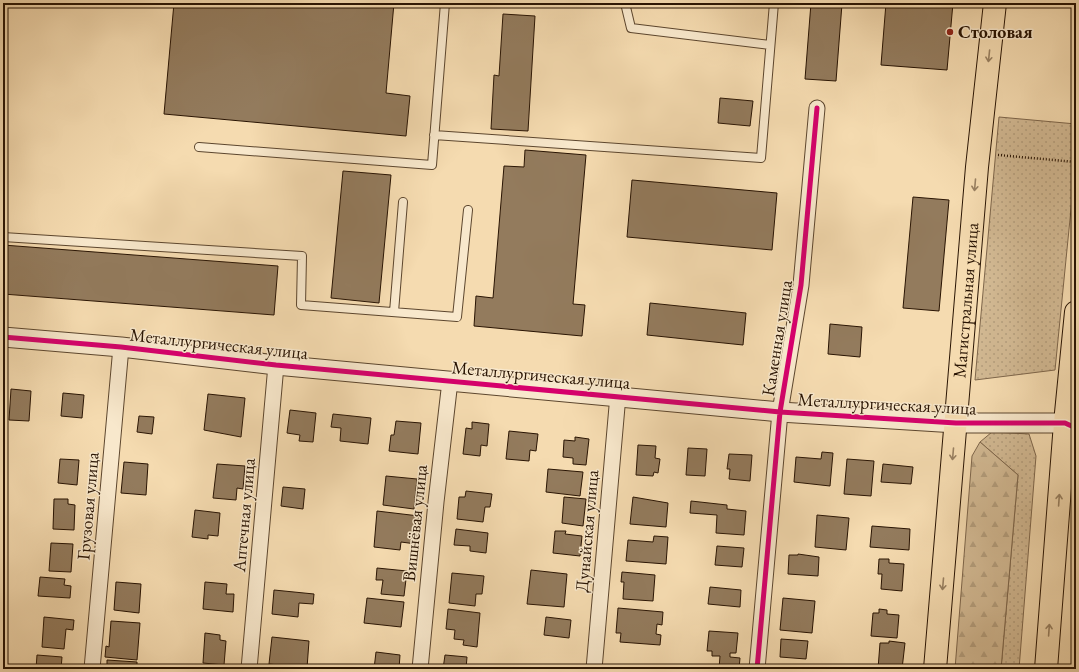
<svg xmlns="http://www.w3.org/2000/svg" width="1079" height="672" font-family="'EB Garamond',serif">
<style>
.grass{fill:url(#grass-dots);stroke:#7e664b}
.forest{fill:url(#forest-firs);stroke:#7e664b}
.building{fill:#937b5d;stroke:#291403}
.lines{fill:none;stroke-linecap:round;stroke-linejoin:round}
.service-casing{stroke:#5c462e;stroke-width:10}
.minor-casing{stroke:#5c462e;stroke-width:17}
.tertiary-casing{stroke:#5c462e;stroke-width:21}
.primary-casing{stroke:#291403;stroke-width:24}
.path{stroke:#291403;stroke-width:2.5;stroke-dasharray:1 2;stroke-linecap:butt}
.service{stroke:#f8e8cc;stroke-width:8}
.minor{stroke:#f8e8cc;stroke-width:15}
.tertiary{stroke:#f8e8cc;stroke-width:19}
.primary{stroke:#f5dbb0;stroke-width:22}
.cycleway-casing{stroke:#f8e8cc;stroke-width:8}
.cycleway{stroke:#d6006c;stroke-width:5}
.oneway{stroke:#998162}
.poi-dot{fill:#8f2418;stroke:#f8e8cc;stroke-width:1.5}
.labels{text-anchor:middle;stroke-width:3;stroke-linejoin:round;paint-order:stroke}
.poi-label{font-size:18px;font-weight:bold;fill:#291403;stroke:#f8e8cc;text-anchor:start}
.street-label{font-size:18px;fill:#291403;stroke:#f8e8cc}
</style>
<defs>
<pattern id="grass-dots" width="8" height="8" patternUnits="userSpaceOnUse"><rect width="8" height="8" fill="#d2b993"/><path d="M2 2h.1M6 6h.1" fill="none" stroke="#b49e7d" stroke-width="1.8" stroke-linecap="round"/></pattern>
<pattern id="forest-firs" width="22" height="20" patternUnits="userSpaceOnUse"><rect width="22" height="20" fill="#d2b993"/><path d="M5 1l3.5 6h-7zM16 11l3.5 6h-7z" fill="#b49e7d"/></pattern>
</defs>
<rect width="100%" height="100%" fill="#f5dbb0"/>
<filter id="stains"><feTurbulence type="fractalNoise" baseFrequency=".005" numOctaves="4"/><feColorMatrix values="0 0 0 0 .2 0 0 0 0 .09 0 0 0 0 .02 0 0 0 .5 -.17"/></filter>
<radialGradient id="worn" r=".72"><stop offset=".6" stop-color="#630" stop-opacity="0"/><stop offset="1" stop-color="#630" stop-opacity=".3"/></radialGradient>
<path class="grass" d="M 999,117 L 1076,124 L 1076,159 L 1055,370 L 975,380 Z
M 992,432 L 1029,434 L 1036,456 L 1019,669 L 1001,669 L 1018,475 L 980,442 Z"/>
<path class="forest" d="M 980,442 L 1018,475 L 1001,669 L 955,669 L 972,456 Z"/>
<path class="building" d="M 174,3 L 394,3 L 386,93 L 410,96 L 406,136 L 164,114 Z
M 811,3 L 842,4 L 836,81 L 805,79 Z
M 886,3 L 953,3 L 947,70 L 881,65 Z
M 503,14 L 535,16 L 528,131 L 491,129 L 494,75 L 499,76 Z
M 720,98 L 753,101 L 750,126 L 718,123 Z
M 3,124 L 4,124 L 3,168 Z
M 525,150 L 586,155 L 573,304 L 585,305 L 582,336 L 474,326 L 476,296 L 493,298 L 504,166 L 524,167 Z
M 343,171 L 391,175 L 379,303 L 331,298 Z
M 632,180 L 777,193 L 772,250 L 627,237 Z
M 913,197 L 949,200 L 939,311 L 903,308 Z
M 3,245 L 278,266 L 274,315 L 3,294 Z
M 650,303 L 746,313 L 743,345 L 647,335 Z
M 830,324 L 862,327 L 860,357 L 828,354 Z
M 3,380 L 6,380 L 4,402 L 3,402 Z
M 11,389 L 31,391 L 29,421 L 9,420 Z
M 63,393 L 84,395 L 82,418 L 61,416 Z
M 208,394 L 245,398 L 241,437 L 204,430 Z
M 290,410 L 316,413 L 313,442 L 299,441 L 300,435 L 287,433 Z
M 333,414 L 371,418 L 368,444 L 340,441 L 341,428 L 331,427 Z
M 139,416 L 154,417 L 152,434 L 137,432 Z
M 396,421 L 421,423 L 418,454 L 389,451 L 391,435 L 394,435 Z
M 472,422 L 489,424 L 487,446 L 481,445 L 480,456 L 463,454 L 466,428 L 472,429 Z
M 509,431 L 538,434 L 536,451 L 530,450 L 529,461 L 506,459 Z
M 575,437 L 589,439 L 586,465 L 573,464 L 573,458 L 563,457 L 564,440 L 575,441 Z
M 638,445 L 656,446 L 655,458 L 660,459 L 658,473 L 654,472 L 653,476 L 636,475 Z
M 688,448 L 707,449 L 705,476 L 686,475 Z
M 822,452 L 833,453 L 830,486 L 794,482 L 796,457 L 821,459 Z
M 729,454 L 752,455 L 750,481 L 729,479 L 730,469 L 727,469 Z
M 60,459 L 79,460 L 77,485 L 58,483 Z
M 847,459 L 874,461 L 871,496 L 844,494 Z
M 124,462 L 148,464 L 146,495 L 121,493 Z
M 217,464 L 245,466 L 243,489 L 237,488 L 236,500 L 213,498 Z
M 883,464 L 913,467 L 911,484 L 881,482 Z
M 548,469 L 583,472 L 580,496 L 546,492 Z
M 386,476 L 417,479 L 414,509 L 383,505 Z
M 283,487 L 305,489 L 303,509 L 281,506 Z
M 466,491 L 492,494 L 490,507 L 485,507 L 483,522 L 457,519 L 459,497 L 465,497 Z
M 564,497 L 586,499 L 583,526 L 562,523 Z
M 633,497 L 668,503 L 666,527 L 630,524 Z
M 54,499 L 68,499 L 68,504 L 75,505 L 74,530 L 53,529 Z
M 691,501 L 727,505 L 727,509 L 746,511 L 744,535 L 716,533 L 717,515 L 690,513 Z
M 195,510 L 220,513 L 218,536 L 208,535 L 208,539 L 192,537 Z
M 377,511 L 419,516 L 416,544 L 401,542 L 400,550 L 374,547 Z
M 817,515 L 849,518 L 846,550 L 815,547 Z
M 872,526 L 910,529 L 909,550 L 870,547 Z
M 456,529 L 488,533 L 486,553 L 470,551 L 470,546 L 454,545 Z
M 555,531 L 566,531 L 565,534 L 582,536 L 580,556 L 553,553 Z
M 654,536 L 668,537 L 666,564 L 626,561 L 628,540 L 653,542 Z
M 51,543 L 73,544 L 71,572 L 49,571 Z
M 717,546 L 744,548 L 742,567 L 715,565 Z
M 798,554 L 819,557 L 818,576 L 788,574 L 789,555 L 798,555 Z
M 879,559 L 889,559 L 889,563 L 904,564 L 902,591 L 881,589 L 882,574 L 878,574 Z
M 377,568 L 407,571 L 404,596 L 381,594 L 383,580 L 376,580 Z
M 531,570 L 567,574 L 564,607 L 527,604 Z
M 622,572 L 655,575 L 653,601 L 623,599 L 624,582 L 621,582 Z
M 452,573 L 484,576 L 482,594 L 476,594 L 475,606 L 449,603 Z
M 40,577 L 65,579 L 64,585 L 71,586 L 70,598 L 38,596 Z
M 116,582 L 141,584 L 139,613 L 114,610 Z
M 205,582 L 227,584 L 226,594 L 234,594 L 233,612 L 203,609 Z
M 710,587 L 741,590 L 740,607 L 708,604 Z
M 274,590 L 314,594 L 313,604 L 299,603 L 298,617 L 272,614 Z
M 367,598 L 404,602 L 401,627 L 364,623 Z
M 783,598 L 815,601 L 812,633 L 780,630 Z
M 618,608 L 663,612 L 662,625 L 657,624 L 656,634 L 661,635 L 660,645 L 620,642 L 621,633 L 616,633 Z
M 448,609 L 480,613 L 477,647 L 463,645 L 464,640 L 454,639 L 455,630 L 446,629 Z
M 879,609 L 887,610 L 887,614 L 899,615 L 897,638 L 871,636 L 873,613 L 879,613 Z
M 44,617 L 74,620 L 73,630 L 66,629 L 64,649 L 42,647 Z
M 546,617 L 571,620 L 569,638 L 544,635 Z
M 111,621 L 140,623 L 137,660 L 105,657 L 106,646 L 109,647 Z
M 709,631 L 738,633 L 736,653 L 730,653 L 730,657 L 740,658 L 739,669 L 719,669 L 720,656 L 712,656 L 712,651 L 707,651 Z
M 205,633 L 220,635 L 220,640 L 226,641 L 224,665 L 203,663 Z
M 272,637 L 309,641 L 307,668 L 269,664 Z
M 781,639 L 808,641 L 806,659 L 780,657 Z
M 889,641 L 905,643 L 902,669 L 878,669 L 880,643 L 889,643 Z
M 376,652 L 400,655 L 399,669 L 374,669 Z
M 37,655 L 62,657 L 61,669 L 36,669 Z
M 445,655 L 467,657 L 466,669 L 443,669 Z
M 107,660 L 137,662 L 137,669 L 107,669 Z
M 195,666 L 223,668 L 223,669 L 195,669 Z
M 536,666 L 561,668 L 560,669 L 536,669 Z"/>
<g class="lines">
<defs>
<path id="service" d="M 625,3 L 631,28 L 770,45
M 434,135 L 761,158 L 774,3
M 199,147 L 432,165 L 445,3
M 3,237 L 302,256 L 301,305 L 457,317 L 468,210
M 394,312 L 403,202"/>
<path id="minor" d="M 92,669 L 121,347
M 249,669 L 276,365
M 420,669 L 436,502 L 450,381
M 594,669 L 618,395
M 757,669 L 780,412 L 801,285 L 817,108"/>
<path id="tertiary" d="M 3,337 L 121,347 L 276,365 L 780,412 L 956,423 L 1065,423"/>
<g id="primary">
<path id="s1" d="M 935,669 L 977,167 L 995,3"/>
<path d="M 1046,669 L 1065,423 L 1076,312"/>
</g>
</defs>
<use href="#service" class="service-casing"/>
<use href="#minor" class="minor-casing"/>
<use href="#tertiary" class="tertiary-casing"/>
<use href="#primary" class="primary-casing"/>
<path class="path" d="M 998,155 L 1076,162"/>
<use href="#service" class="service"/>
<use href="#minor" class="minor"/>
<use href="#tertiary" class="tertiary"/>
<use href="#primary" class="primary"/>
<defs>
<path id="cycleway" d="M 3,337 L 121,347 L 276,365 L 780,412 L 956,423 L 1065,423 L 1076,428
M 757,669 L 780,412 L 801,285 L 817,108"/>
</defs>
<use href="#cycleway" class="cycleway-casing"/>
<use href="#cycleway" class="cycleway"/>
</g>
<defs><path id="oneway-shaft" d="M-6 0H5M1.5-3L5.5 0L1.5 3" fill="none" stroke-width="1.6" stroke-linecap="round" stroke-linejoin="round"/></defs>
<g class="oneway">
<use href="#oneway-shaft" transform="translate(989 56) rotate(96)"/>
<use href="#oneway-shaft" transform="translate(975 185) rotate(95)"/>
<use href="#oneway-shaft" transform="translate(953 454) rotate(95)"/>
<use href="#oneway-shaft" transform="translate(1059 500) rotate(-86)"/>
<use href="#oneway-shaft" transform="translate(943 584) rotate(95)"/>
<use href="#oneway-shaft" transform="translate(1049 630) rotate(-86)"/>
</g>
<circle class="poi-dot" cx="950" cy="32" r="4"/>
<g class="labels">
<g class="poi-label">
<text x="958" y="38">Столовая</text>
</g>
<g class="street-label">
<text dy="6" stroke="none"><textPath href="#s1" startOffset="370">Магистральная улица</textPath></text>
<text transform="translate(777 338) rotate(-81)" y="6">Каменная улица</text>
<text transform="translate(219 344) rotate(6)" y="6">Металлургическая улица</text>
<text transform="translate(541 375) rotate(5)" y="6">Металлургическая улица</text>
<text transform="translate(887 404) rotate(3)" y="6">Металлургическая улица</text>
<text transform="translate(88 506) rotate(-85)" y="6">Грузовая улица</text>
<text transform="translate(244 515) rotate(-85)" y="6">Аптечная улица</text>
<text transform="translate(415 523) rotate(-84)" y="6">Вишнёвая улица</text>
<text transform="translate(587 531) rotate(-85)" y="6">Дунайская улица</text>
</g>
</g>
<rect width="1079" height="672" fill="none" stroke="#f5dbb0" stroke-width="16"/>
<rect x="4" y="4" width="1071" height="664" fill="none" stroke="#291403" stroke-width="2"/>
<rect x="8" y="8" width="1063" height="656" fill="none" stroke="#291403"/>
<rect width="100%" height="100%" filter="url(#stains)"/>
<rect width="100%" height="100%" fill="url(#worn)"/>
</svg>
